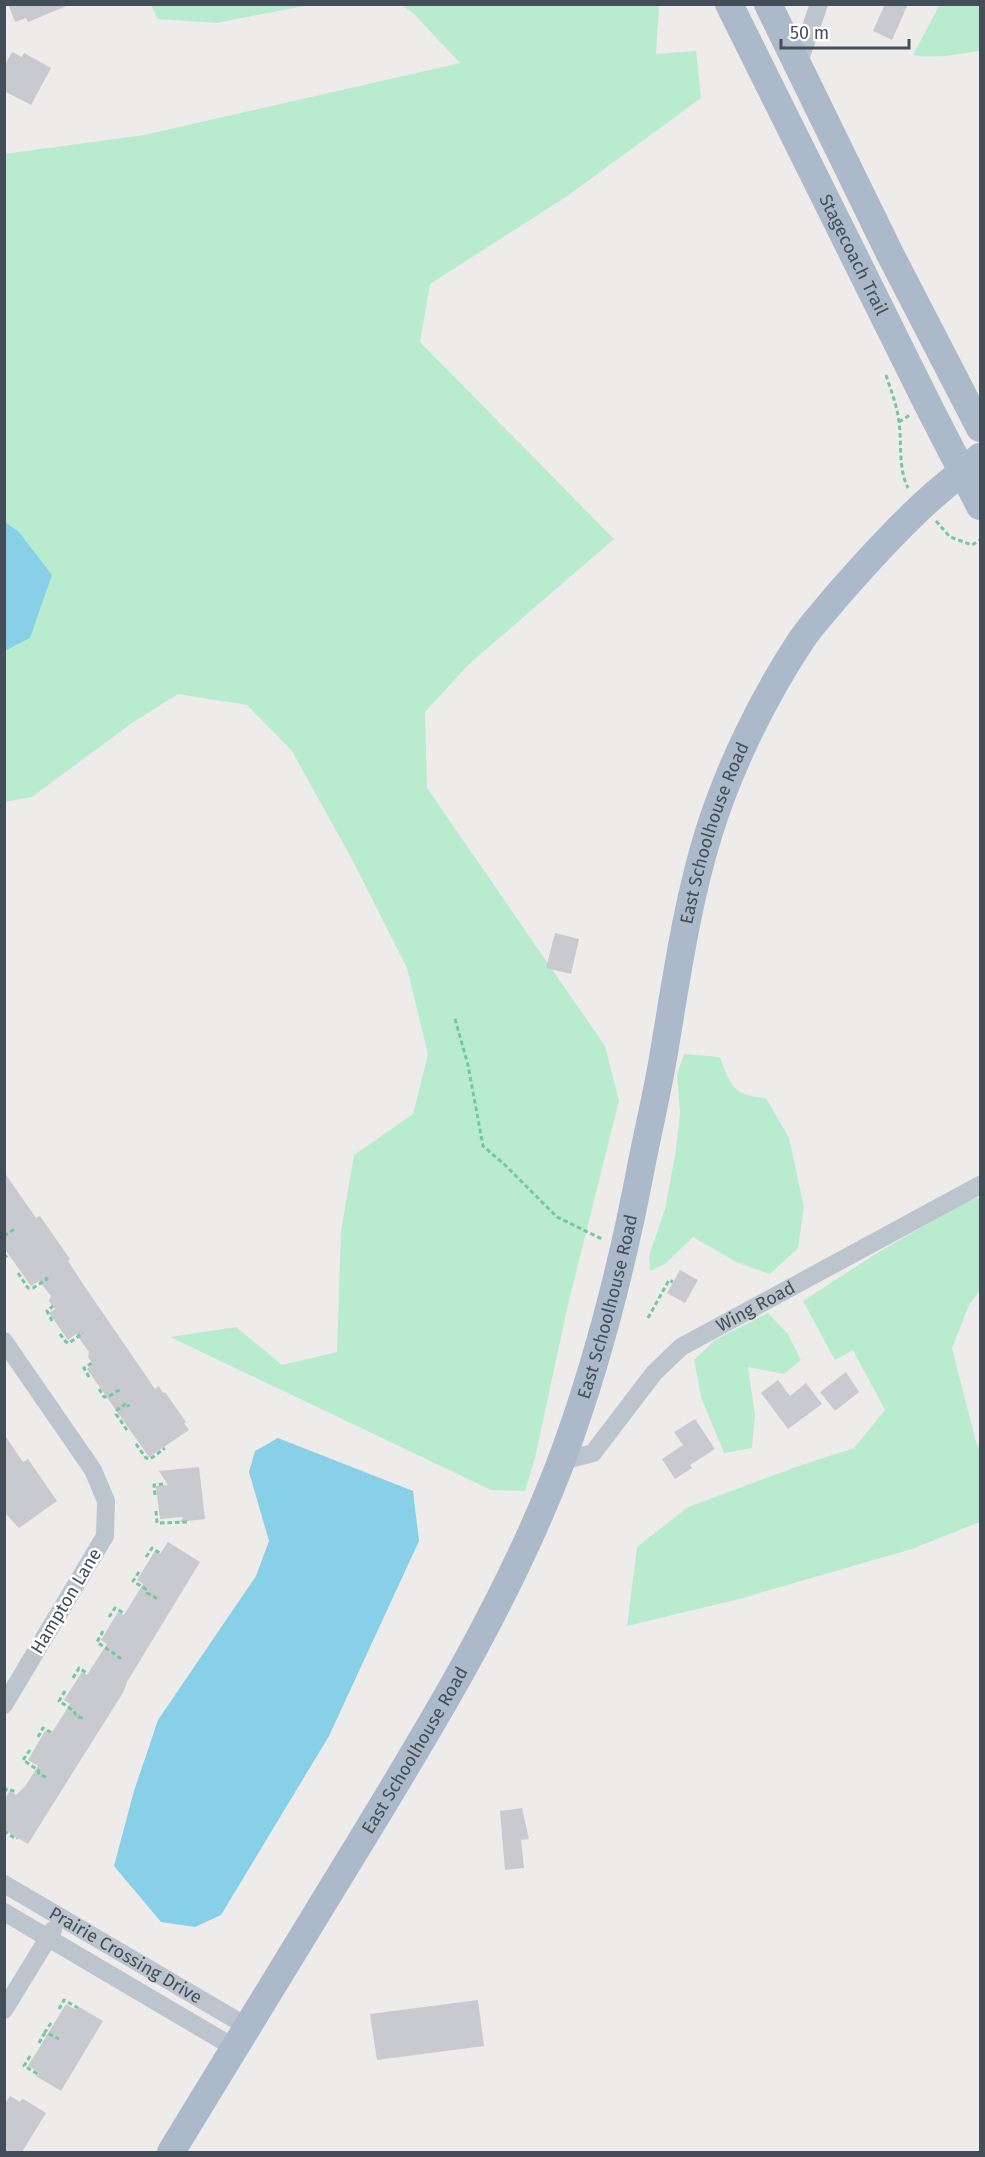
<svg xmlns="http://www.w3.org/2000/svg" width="985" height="2157" font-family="'Fira Sans',sans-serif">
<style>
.green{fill:#b9eccf}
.water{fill:#87d0e8}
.building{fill:#c8cad0}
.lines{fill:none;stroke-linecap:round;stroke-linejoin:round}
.path{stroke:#73c8a1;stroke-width:3;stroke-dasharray:4.5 3;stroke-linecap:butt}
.street{stroke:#bcc5ce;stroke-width:18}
.primary{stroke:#abb9ca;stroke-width:28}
.labels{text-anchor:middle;stroke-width:5;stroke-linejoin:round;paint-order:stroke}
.street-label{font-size:18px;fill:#444e58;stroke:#fff}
</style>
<rect width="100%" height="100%" fill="#eeebeb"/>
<path class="green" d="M 940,4 L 980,5 L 980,51 C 958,54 936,59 913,55 Z
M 151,5 L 309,5 L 216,23 L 158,19 Z
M 401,5 L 658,5 L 659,8 L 656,54 L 696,51 L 701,98 L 566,197 L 430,284 L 420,342 L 614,539 L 469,664 L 425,712 L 427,788 L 605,1046 L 619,1101 L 567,1309 L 535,1458 L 525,1491 L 491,1490 L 170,1337 L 236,1327 L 282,1365 L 337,1352 L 341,1231 L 354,1155 L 413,1114 L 428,1054 L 407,968 L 354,863 L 292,751 L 247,705 L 178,694 L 132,723 L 32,797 L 5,802 L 5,651 L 30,638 L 18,531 L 5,522 L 4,154 L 144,135 L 460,63 L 413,13 Z
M 684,1054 L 720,1057 C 730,1085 733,1096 766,1098 L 789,1138 L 804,1207 L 798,1248 L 770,1274 L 736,1262 L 693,1237 L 665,1264 L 650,1271 L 649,1256 L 665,1209 L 676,1150 L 680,1112 L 677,1074 Z
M 980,1197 L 980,1291 L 969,1305 L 952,1348 L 976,1442 L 980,1450 L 980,1522 L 912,1549 L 739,1599 L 627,1626 L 637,1547 L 688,1507 L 796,1467 L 854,1448 L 885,1410 L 853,1350 L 835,1360 L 803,1301 L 874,1255 L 965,1202 Z
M 768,1313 L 788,1334 L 801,1360 L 784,1374 L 748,1367 L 755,1415 L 752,1448 L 724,1453 L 701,1397 L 694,1360 L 715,1340 Z"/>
<path class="water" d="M 5,522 L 18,531 L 52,575 L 30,638 L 5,651 Z
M 278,1438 L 413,1491 L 419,1541 L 329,1736 L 221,1915 L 195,1927 L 161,1922 L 114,1866 L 134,1791 L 158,1720 L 256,1576 L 269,1541 L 249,1472 L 255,1451 Z"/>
<path class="building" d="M 8,4 L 69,4 L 69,5 L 28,22 L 26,18 L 15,22 Z
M 885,4 L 908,4 L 892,40 L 873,31 Z
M 12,52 L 22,57 L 24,53 L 51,68 L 31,105 L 4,91 L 4,66 Z
M 555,933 L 579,939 L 571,974 L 546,968 Z
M 4,1172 L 36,1218 L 40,1216 L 70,1259 L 68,1261 L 83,1284 L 155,1389 L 159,1386 L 163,1393 L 165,1392 L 186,1422 L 184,1423 L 189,1430 L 149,1457 L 87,1369 L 93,1364 L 88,1357 L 89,1352 L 76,1334 L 68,1340 L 49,1313 L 55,1309 L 49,1301 L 51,1296 L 39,1281 L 31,1286 L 4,1248 Z
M 680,1270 L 698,1280 L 685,1303 L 667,1293 Z
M 846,1372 L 859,1392 L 835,1411 L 820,1392 Z
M 778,1380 L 790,1396 L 806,1383 L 822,1404 L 788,1429 L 761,1393 Z
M 695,1419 L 715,1449 L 690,1465 L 692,1468 L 675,1479 L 662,1459 L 683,1445 L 674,1432 Z
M 4,1434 L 23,1462 L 28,1459 L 57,1501 L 19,1528 L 4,1512 Z
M 199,1467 L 205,1519 L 180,1522 L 183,1517 L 160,1519 L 156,1486 L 168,1485 L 159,1471 Z
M 168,1542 L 200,1562 L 127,1682 L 124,1691 L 28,1844 L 4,1830 L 4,1800 L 10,1791 L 16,1795 L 26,1785 L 38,1766 L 28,1760 L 45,1731 L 51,1734 L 70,1704 L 64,1700 L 77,1680 L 82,1672 L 87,1675 L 107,1644 L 101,1640 L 118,1612 L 124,1615 L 143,1584 L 137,1580 L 155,1551 L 160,1554 Z
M 522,1808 L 529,1839 L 521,1840 L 524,1868 L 505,1870 L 500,1811 Z
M 478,2000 L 484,2046 L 377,2060 L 370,2014 Z
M 66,2004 L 76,2010 L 79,2007 L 81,2008 L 103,2021 L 61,2091 L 36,2076 L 39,2072 L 28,2066 Z
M 10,2096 L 20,2102 L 22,2099 L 25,2100 L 46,2113 L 22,2152 L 4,2152 L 4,2105 Z"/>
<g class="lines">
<path class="path" d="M 886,375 C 891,391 897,405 899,422 C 902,444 898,468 908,488
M 899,422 L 910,415
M 936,521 L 950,537 L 972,545 L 980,540
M 455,1019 L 468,1065 L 483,1146 L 504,1164 L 557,1217 L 604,1240
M 4,1236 L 13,1230 L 15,1233
M 4,1254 L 8,1259
M 18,1273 L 28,1288 L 33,1288 L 47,1279 L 45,1276
M 648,1318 L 669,1280 L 673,1282
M 52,1321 L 47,1311 L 53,1306
M 60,1334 L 66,1342 L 69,1343 L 83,1333
M 89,1377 L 84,1368 L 92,1363
M 99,1389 L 104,1397 L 108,1397 L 122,1388
M 127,1430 L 116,1414 L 117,1410 L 127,1403 L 129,1407
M 136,1444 L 146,1458 L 150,1459 L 164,1449 L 163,1448
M 155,1495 L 154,1485 L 163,1484
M 156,1511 L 157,1523 L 187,1522
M 146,1557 L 152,1548 L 161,1554
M 139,1572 L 133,1581 L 147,1590 L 147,1593 L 156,1598 L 157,1597
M 109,1617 L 115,1608 L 125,1614
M 103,1631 L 97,1642 L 120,1658 L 121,1657
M 73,1678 L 79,1668 L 88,1674
M 65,1691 L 59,1701 L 74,1711 L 76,1716 L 85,1719
M 38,1737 L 43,1728 L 52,1733
M 30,1750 L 23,1760 L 38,1770 L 39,1774 L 48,1778
M 4,1792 L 7,1789 L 17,1792
M 4,1831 L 16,1839 L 17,1838
M 59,2009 L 64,2000 L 78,2008
M 51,2023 L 45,2032 L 59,2039
M 39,2043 L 44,2034 L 47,2035
M 30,2056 L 24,2066 L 38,2074"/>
<g class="street">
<path d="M 798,65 L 819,4"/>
<path d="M 4,1341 L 93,1470 L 106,1501 L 105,1536 L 4,1705"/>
<path id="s1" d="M 562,1461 L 593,1453 L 654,1373 L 681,1347 L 980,1185"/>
<path id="s2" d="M 4,1884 L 248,2027"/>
<path d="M 4,1912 L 235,2048"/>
<path d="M 4,2010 L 53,1930"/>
</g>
<g class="primary">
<path id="s3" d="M 729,4 L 929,407 L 980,506"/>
<path d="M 768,4 L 889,252 L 980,428"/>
<path id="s4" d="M 171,2152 C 234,2048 298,1945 361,1841 C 436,1718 511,1594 562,1459 C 598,1362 623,1263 642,1162 C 649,1127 657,1093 663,1058 C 676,982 686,906 709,832 C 729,768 763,698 800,642 C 810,626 824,612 836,597 C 863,566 891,535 922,506 C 940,489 961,473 980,457"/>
</g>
</g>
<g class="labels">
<g class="street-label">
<text dy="6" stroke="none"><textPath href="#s3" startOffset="280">Stagecoach Trail</textPath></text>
<text dy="6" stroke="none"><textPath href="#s4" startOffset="1442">East Schoolhouse Road</textPath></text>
<text dy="6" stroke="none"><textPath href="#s4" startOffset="956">East Schoolhouse Road</textPath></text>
<text dy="6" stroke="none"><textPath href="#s1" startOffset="255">Wing Road</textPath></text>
<text transform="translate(66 1601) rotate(-59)" y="6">Hampton Lane</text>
<text dy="6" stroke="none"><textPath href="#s4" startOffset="470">East Schoolhouse Road</textPath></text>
<text dy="6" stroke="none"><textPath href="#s2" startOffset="141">Prairie Crossing Drive</textPath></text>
</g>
</g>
<rect width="985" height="2157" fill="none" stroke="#444e58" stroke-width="12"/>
<path d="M781 39v9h128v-9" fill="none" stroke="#444e58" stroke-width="3"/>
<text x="790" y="39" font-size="18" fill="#444e58" stroke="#ffffff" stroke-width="4.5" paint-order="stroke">50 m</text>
</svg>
